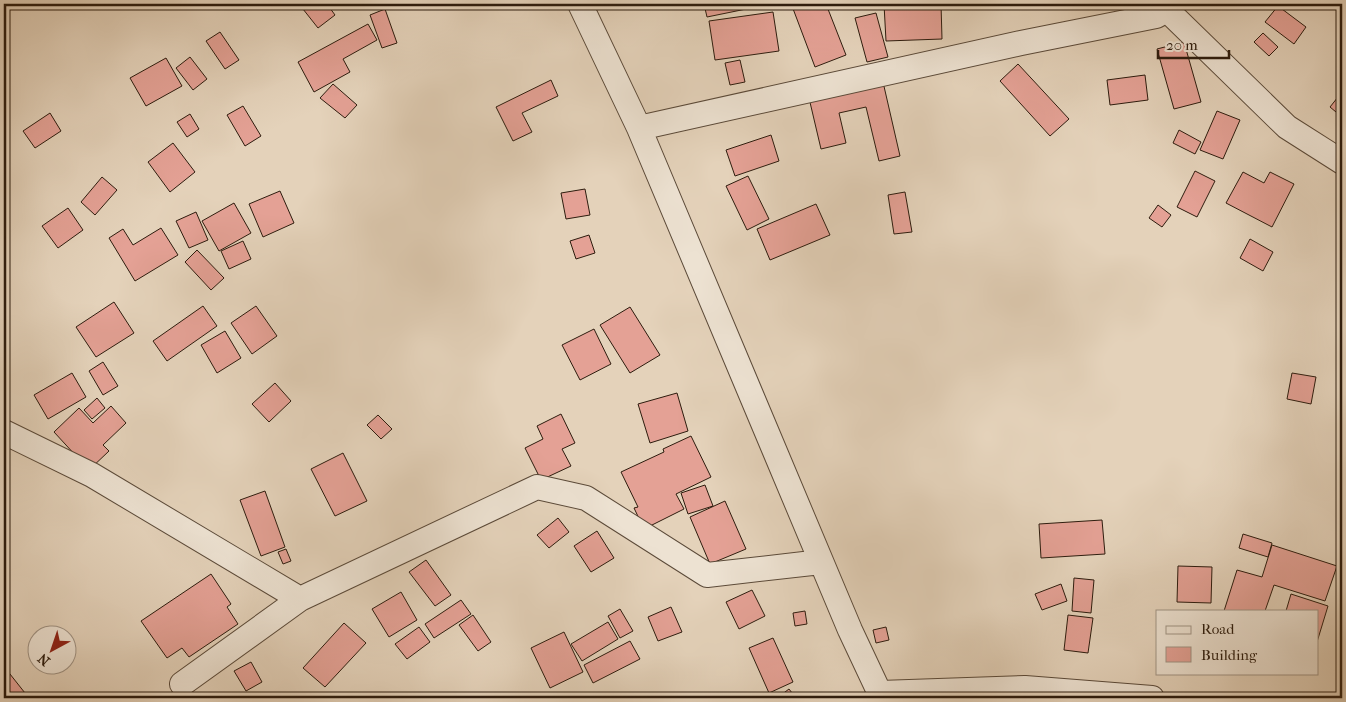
<svg xmlns="http://www.w3.org/2000/svg" width="1346" height="702" font-family="'IM FELL French Canon',serif">
<style>
.building{fill:#e4a195;stroke:#2d1c0e}
.lines{fill:none;stroke-linecap:round;stroke-linejoin:round}
.street-casing{stroke:#5b4a39;stroke-width:26}
.street{stroke:#ede2d2;stroke-width:24}
</style>
<rect width="100%" height="100%" fill="#e4d2ba"/>
<filter id="stains"><feTurbulence type="fractalNoise" baseFrequency=".004" numOctaves="4"/><feColorMatrix values="0 0 0 0 .2 0 0 0 0 .09 0 0 0 0 .02 0 0 0 .5 -.17"/></filter>
<radialGradient id="worn" r=".72"><stop offset=".6" stop-color="#630" stop-opacity="0"/><stop offset="1" stop-color="#630" stop-opacity=".3"/></radialGradient>
<path class="building" d="M 299,4 L 327,4 L 335,15 L 318,28 Z
M 704,4 L 755,4 L 756,7 L 707,17 Z
M 799,4 L 826,4 L 846,55 L 815,67 L 792,6 Z
M 884,4 L 941,4 L 942,39 L 886,41 Z
M 1278,6 L 1306,27 L 1294,44 L 1265,22 Z
M 385,9 L 397,43 L 382,48 L 370,15 Z
M 773,12 L 779,51 L 715,60 L 709,21 Z
M 876,13 L 888,57 L 867,62 L 855,18 Z
M 368,24 L 377,40 L 343,59 L 350,72 L 314,92 L 298,62 Z
M 220,32 L 239,60 L 225,69 L 206,41 Z
M 1263,33 L 1278,47 L 1269,56 L 1254,42 Z
M 1184,42 L 1201,102 L 1174,109 L 1157,49 Z
M 190,57 L 207,79 L 193,90 L 176,68 Z
M 166,58 L 182,86 L 146,106 L 130,78 Z
M 740,60 L 745,82 L 730,85 L 725,63 Z
M 1018,64 L 1069,119 L 1050,136 L 1000,81 Z
M 1145,75 L 1148,100 L 1110,105 L 1107,80 Z
M 551,80 L 558,96 L 522,113 L 532,132 L 513,141 L 496,107 Z
M 883,82 L 900,156 L 879,161 L 866,107 L 839,113 L 846,143 L 821,149 L 809,98 Z
M 333,84 L 357,105 L 345,118 L 320,98 Z
M 1342,92 L 1342,117 L 1330,107 Z
M 243,106 L 261,136 L 245,146 L 227,115 Z
M 1217,111 L 1240,120 L 1223,159 L 1200,150 Z
M 50,113 L 61,131 L 35,148 L 23,131 Z
M 190,114 L 199,129 L 187,137 L 177,122 Z
M 1179,130 L 1201,142 L 1195,154 L 1173,143 Z
M 771,135 L 779,161 L 735,176 L 726,150 Z
M 173,143 L 195,172 L 170,192 L 148,162 Z
M 1195,171 L 1215,181 L 1197,217 L 1177,207 Z
M 1243,172 L 1264,183 L 1270,172 L 1294,184 L 1272,227 L 1226,203 Z
M 748,176 L 769,219 L 747,230 L 726,186 Z
M 102,177 L 117,190 L 95,215 L 81,202 Z
M 585,189 L 590,215 L 566,219 L 561,193 Z
M 280,191 L 294,223 L 263,237 L 249,204 Z
M 905,192 L 912,232 L 894,234 L 888,195 Z
M 234,203 L 251,233 L 219,251 L 202,221 Z
M 816,204 L 830,235 L 770,260 L 757,229 Z
M 1158,205 L 1171,215 L 1162,227 L 1149,218 Z
M 68,208 L 83,230 L 58,248 L 42,226 Z
M 196,212 L 208,240 L 189,248 L 176,221 Z
M 161,228 L 178,255 L 135,281 L 109,238 L 123,229 L 133,245 Z
M 589,235 L 595,253 L 576,259 L 570,241 Z
M 1250,239 L 1273,252 L 1263,271 L 1240,258 Z
M 243,241 L 251,259 L 229,269 L 221,251 Z
M 197,250 L 224,278 L 211,290 L 185,262 Z
M 114,302 L 134,333 L 96,357 L 76,327 Z
M 203,306 L 217,326 L 167,361 L 153,341 Z
M 256,306 L 277,336 L 252,354 L 231,323 Z
M 630,307 L 660,355 L 630,373 L 600,325 Z
M 594,329 L 611,364 L 580,380 L 562,345 Z
M 225,331 L 241,358 L 217,373 L 201,345 Z
M 103,362 L 118,386 L 103,395 L 89,371 Z
M 72,373 L 86,397 L 48,419 L 34,395 Z
M 1292,373 L 1316,377 L 1311,404 L 1287,399 Z
M 275,383 L 291,401 L 269,422 L 252,404 Z
M 677,393 L 688,431 L 650,443 L 638,404 Z
M 97,398 L 105,408 L 92,419 L 84,410 Z
M 111,406 L 126,423 L 103,445 L 109,451 L 89,470 L 54,432 L 79,408 L 93,423 Z
M 561,414 L 575,443 L 562,449 L 571,466 L 541,480 L 525,448 L 543,439 L 537,426 Z
M 378,415 L 392,429 L 381,439 L 367,425 Z
M 691,436 L 711,477 L 676,494 L 684,509 L 644,529 L 634,508 L 638,507 L 621,472 L 664,452 L 663,449 Z
M 343,453 L 367,501 L 335,516 L 311,469 Z
M 705,485 L 713,506 L 688,514 L 681,493 Z
M 265,491 L 285,547 L 261,556 L 240,500 Z
M 725,501 L 746,549 L 710,564 L 690,517 Z
M 558,518 L 569,532 L 549,548 L 537,535 Z
M 1102,520 L 1105,554 L 1041,558 L 1039,524 Z
M 597,531 L 614,558 L 591,572 L 574,546 Z
M 1243,534 L 1272,543 L 1268,557 L 1239,548 Z
M 1272,545 L 1337,566 L 1325,601 L 1274,585 L 1265,611 L 1224,611 L 1237,570 L 1262,577 Z
M 286,549 L 291,561 L 283,564 L 278,552 Z
M 426,560 L 451,595 L 435,606 L 409,572 Z
M 1178,566 L 1212,567 L 1211,603 L 1177,602 Z
M 211,574 L 231,604 L 227,607 L 238,624 L 189,657 L 182,648 L 167,658 L 141,621 Z
M 1074,578 L 1094,580 L 1091,613 L 1072,611 Z
M 1061,584 L 1067,601 L 1042,610 L 1035,594 Z
M 752,590 L 765,616 L 739,629 L 726,602 Z
M 401,592 L 417,620 L 389,637 L 372,609 Z
M 1291,594 L 1328,606 L 1317,642 L 1317,611 L 1286,611 Z
M 461,600 L 471,614 L 434,638 L 425,624 Z
M 671,607 L 682,632 L 658,641 L 648,617 Z
M 620,609 L 633,631 L 620,638 L 608,616 Z
M 805,611 L 807,624 L 795,626 L 793,613 Z
M 473,615 L 491,642 L 478,651 L 459,625 Z
M 1068,615 L 1093,618 L 1088,653 L 1064,650 Z
M 608,622 L 618,639 L 582,661 L 571,644 Z
M 344,623 L 366,643 L 325,687 L 303,668 Z
M 419,627 L 430,642 L 407,659 L 395,644 Z
M 886,627 L 889,640 L 876,643 L 873,630 Z
M 564,632 L 583,672 L 550,688 L 531,648 Z
M 773,638 L 793,682 L 769,693 L 749,648 Z
M 630,641 L 640,659 L 593,683 L 584,665 Z
M 251,662 L 262,682 L 246,691 L 234,671 Z
M 6,669 L 25,693 L 18,698 L 4,698 L 4,670 Z
M 789,689 L 796,698 L 777,698 Z"/>
<g class="lines">
<defs>
<path id="street" d="M 580,4 L 639,128 L 850,630 L 882,698
M 1167,10 L 1287,127 L 1342,162
M 639,128 L 1021,43 L 1156,16 L 1167,10 L 1171,4
M 4,432 L 92,475 L 300,599
M 182,684 L 300,599 L 537,487 L 586,498 L 707,575 L 821,562
M 880,693 L 1025,688 L 1152,698"/>
</defs>
<use href="#street" class="street-casing"/>
<use href="#street" class="street"/>
</g>
<rect width="1346" height="702" fill="none" stroke="#e4d2ba" stroke-width="20"/>
<rect x="5" y="5" width="1336" height="692" fill="none" stroke="#2d1c0e" stroke-width="2.5"/>
<rect x="10" y="10" width="1326" height="682" fill="none" stroke="#2d1c0e"/>
<rect x="1156" y="610" width="162" height="65" fill="#ede2d2" stroke="#a09384"/>
<rect x="1166" y="626" width="25" height="8" fill="#ede2d2" stroke="#a09384"/>
<text x="1201" y="634" font-size="15" fill="#2d1c0e">Road</text>
<rect x="1166" y="647" width="25" height="15" fill="#e4a195" stroke="#a09384"/>
<text x="1201" y="660" font-size="15" fill="#2d1c0e">Building</text>
<g transform="translate(52 650) rotate(220)"><circle r="24" fill="#ede2d2" stroke="#a09384"/>
<path d="M0-4L9 19L0 12L-9 19Z" fill="#8f2418"/>
<text y="-8" font-size="14" font-weight="bold" text-anchor="middle" fill="#2d1c0e">N</text>
</g>
<path d="M1158 50v8h71v-8" fill="none" stroke="#2d1c0e" stroke-width="2.5"/>
<text x="1166" y="50" font-size="15" fill="#2d1c0e" stroke="#ede2d2" stroke-width="4" paint-order="stroke">20 m</text>
<rect width="100%" height="100%" filter="url(#stains)"/>
<rect width="100%" height="100%" fill="url(#worn)"/>
</svg>
